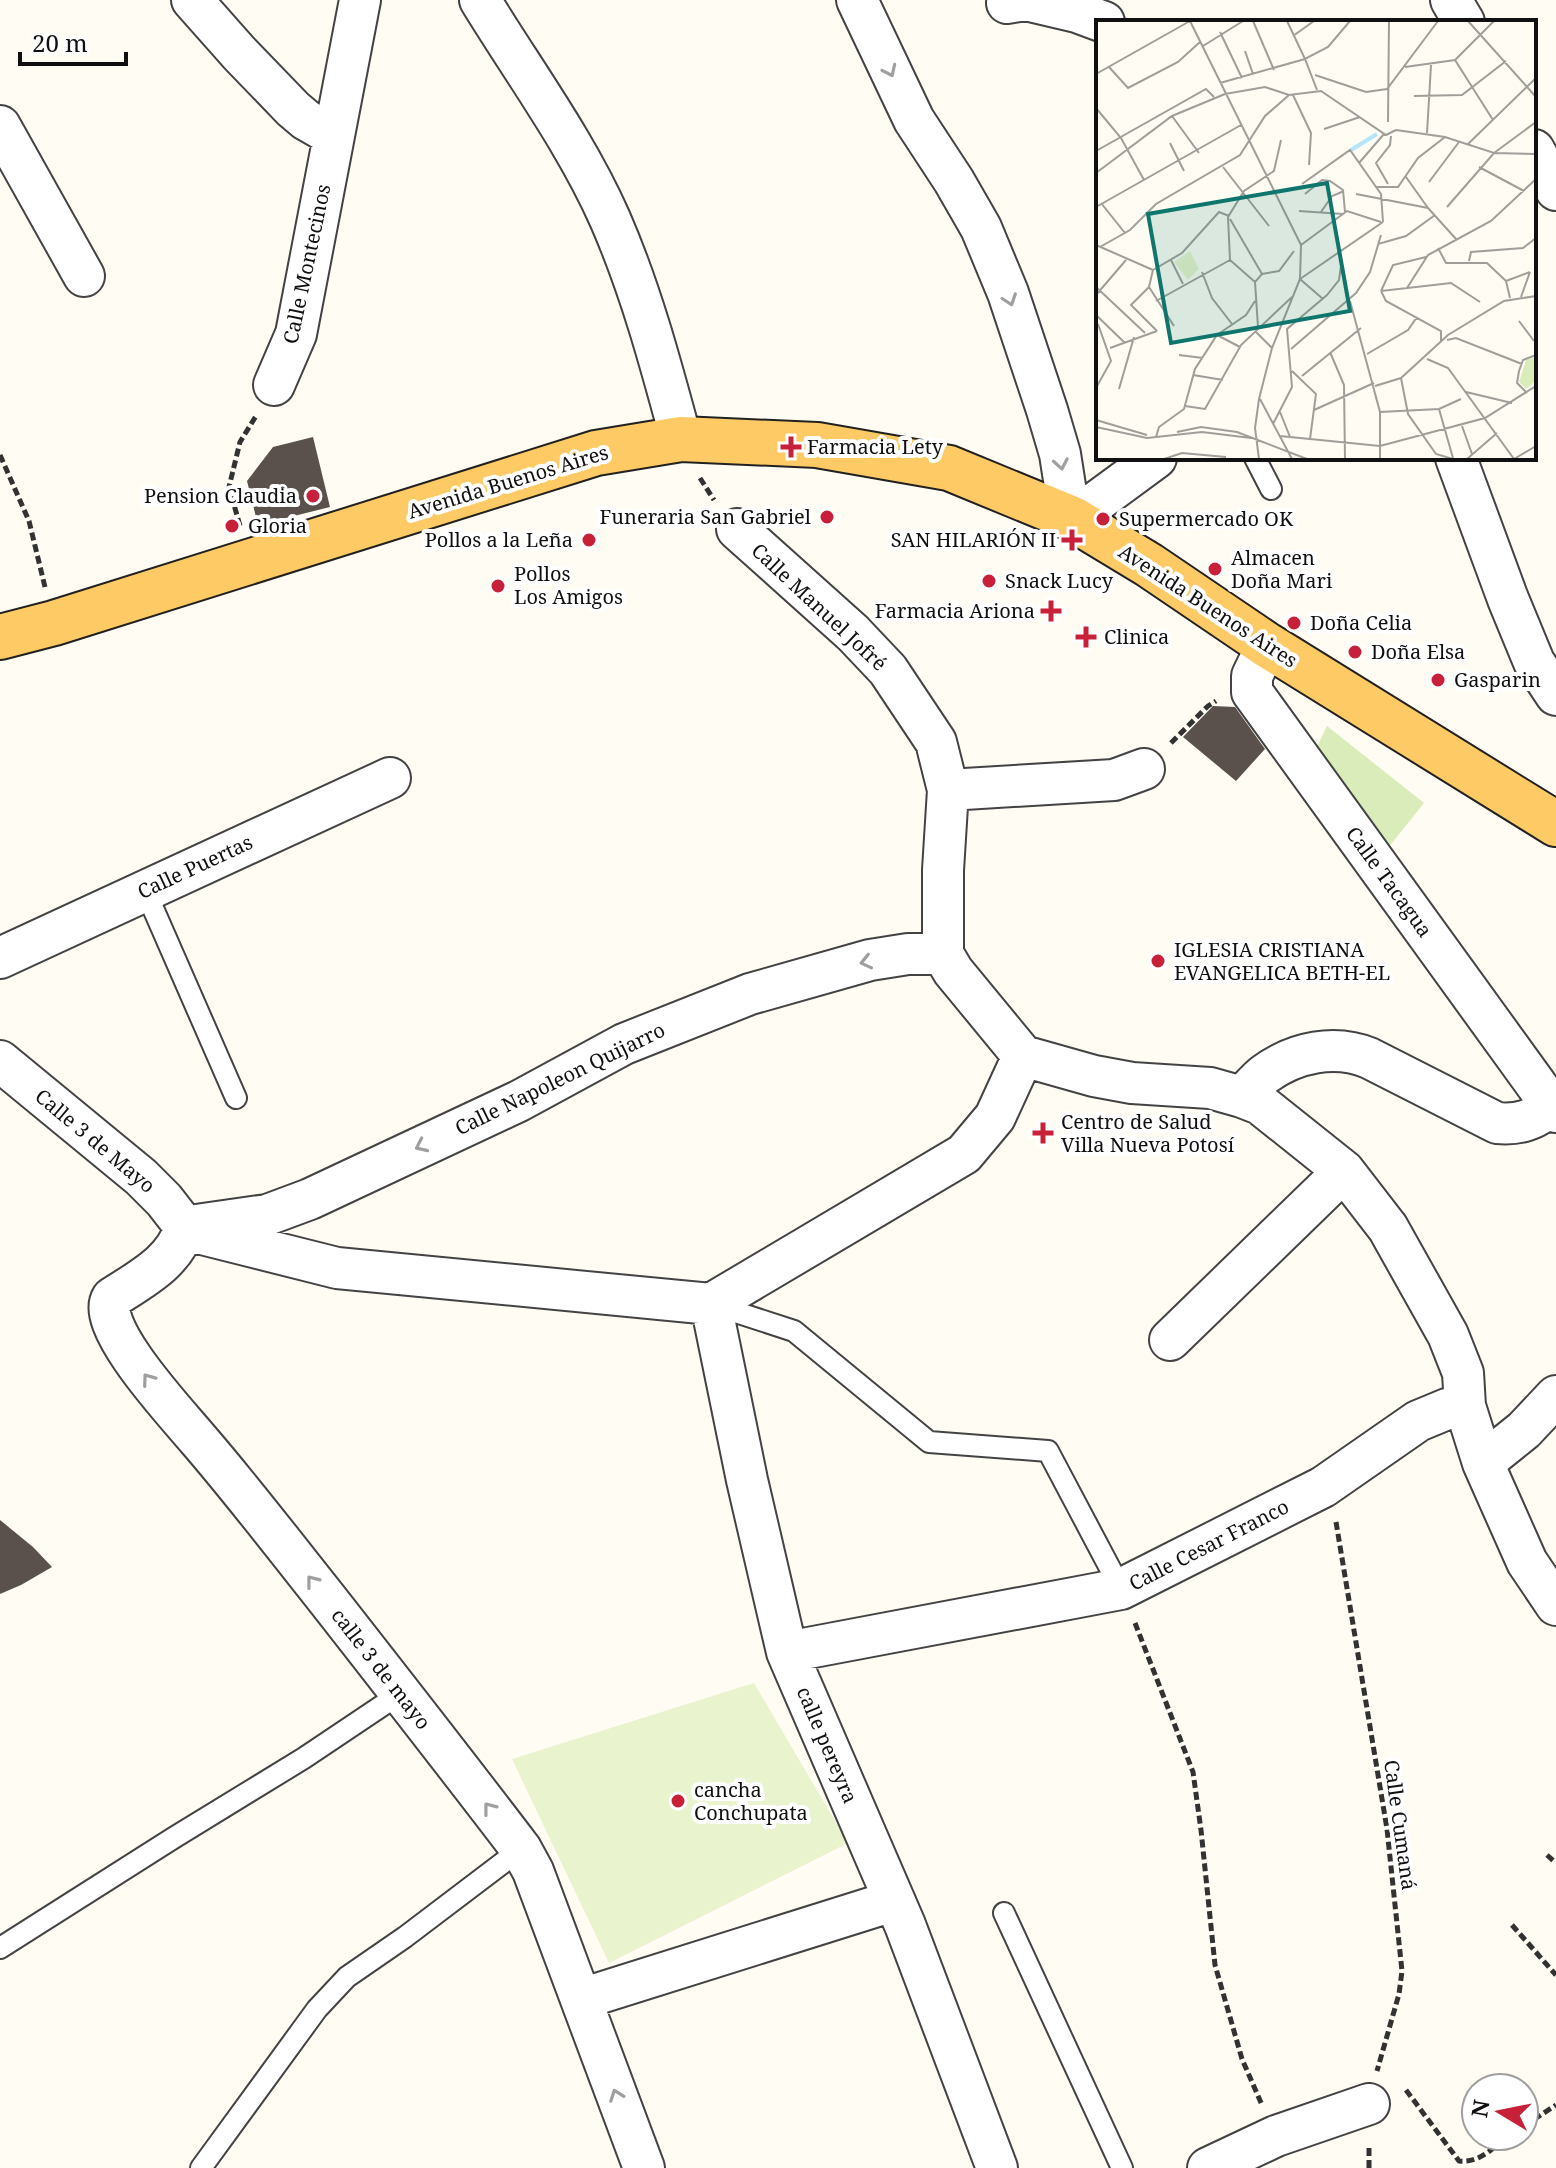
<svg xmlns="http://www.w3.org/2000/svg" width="1556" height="2168" font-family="'Noto Serif',serif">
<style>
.green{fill:#d9ecba}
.pitch{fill:#e9f3cd}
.building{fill:#5a504c}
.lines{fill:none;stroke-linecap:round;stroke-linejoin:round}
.service-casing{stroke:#434343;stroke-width:24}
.minor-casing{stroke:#434343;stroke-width:44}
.primary-casing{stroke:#212121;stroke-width:48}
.path{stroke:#323232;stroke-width:5;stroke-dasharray:8 4;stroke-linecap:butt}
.service{stroke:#fff;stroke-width:20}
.minor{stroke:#fff;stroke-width:40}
.primary{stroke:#feca65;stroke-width:44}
.oneway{stroke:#9f9f9f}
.poi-dot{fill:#c82038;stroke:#fff;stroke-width:3}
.labels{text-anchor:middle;stroke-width:8;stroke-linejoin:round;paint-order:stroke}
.street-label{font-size:20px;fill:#101010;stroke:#fff}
.poi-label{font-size:20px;fill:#101010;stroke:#fff;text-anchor:start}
.inset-river{fill:none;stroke:#b5e6f9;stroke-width:4}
.inset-road{fill:none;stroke:#9f9e99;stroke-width:2}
.view{fill:#0f766e;fill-opacity:0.15;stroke:#0f766e;stroke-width:4}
.inset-edge{fill:none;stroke:#101010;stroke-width:4}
</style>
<rect width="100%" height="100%" fill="#fffcf4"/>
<path class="green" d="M 1327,726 L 1424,803 L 1380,858 L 1312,757 Z"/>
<path class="pitch" d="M 754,1683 L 848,1843 L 609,1963 L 512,1759 Z"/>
<path class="building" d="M 313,437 L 330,507 L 258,525 L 247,481 L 273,447 Z
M 1213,706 L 1235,707 L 1265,749 L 1236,781 L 1183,737 Z
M 0,1520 L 33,1547 L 52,1567 L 21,1585 L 0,1594 Z"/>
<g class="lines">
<defs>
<path id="service" d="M 1255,458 L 1271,489
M 145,890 L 236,1098
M 711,1304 L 794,1331 L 929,1442 L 1048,1451 L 1121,1589
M 1004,1913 L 1122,2168
M 0,1948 L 175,1837 L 304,1758 L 401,1693
M 201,2168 L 317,2009 L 347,1977 L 405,1937 L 521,1849"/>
<path id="minor" d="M 192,0 L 239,53 L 293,109 L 306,120 L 334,136
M 480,0 C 524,72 576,142 610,219 C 641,290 661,365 681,439
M 857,0 L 914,120 L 954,181 L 981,228 L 1008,293 L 1047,410 L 1060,454 L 1067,499 L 1073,519 L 1156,458
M 1451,0 L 1464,22
M 1007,3 L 1026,0 L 1077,12 L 1104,22
M 0,126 L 84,276
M 1534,150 L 1556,190
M 274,385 L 296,334 L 360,0
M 1456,458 L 1508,599 L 1534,662 L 1556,695
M 737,529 L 853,633 L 888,670 L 936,742 L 948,790 L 943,870 L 943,954 L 953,971 L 1023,1056 L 1094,1076 L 1132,1083 L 1210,1088 L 1242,1097 L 1260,1104 L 1344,1171 L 1388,1228 L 1448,1335 L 1463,1373 L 1465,1406 L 1483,1463 L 1527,1562 L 1556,1605
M 1267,645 L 1252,676 L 1252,692 L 1556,1112
M 948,790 L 1114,780 L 1144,769
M 0,958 L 390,778
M 0,1061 L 141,1177 L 164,1200 L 185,1227 L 194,1232 L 337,1268 L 711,1304 L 964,1154 L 995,1117 L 1023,1056
M 1242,1097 C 1250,1089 1257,1080 1265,1074 C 1295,1052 1335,1044 1369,1058 L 1497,1123 C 1519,1125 1534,1120 1551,1106
M 196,1225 L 267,1215 L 310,1199 L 519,1101 L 624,1044 L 750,994 L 870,960 L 908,954 L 943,954
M 185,1227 C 175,1262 141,1279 112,1298 C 94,1326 178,1415 197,1438 C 242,1490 284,1545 327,1599 C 392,1682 457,1765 521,1849 L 533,1871 L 644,2168
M 711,1304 L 747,1480 L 787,1652 L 905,1925 L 997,2168
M 1170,1340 L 1344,1171
M 1483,1463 L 1524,1430 L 1556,1396
M 787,1652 L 1121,1589 L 1323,1487 L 1418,1421 L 1447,1409 L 1465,1406
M 581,1999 L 893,1901
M 1208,2168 L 1276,2136 L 1369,2104"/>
<path id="primary" d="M 0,637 L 54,623 L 596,453 L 681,439 L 817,445 L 949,468 L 1073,519 L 1149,565 L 1267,645 L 1556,824"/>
</defs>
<use href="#service" class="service-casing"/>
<use href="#minor" class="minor-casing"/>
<use href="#primary" class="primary-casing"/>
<path class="path" d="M 0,455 L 29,521 L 45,587
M 700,478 L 714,500
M 240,526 L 229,487 L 240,442 L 256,416
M 1171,743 L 1208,706 L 1216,701
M 1336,1522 L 1387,1829 L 1402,1971 L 1399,1994 L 1377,2071
M 1135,1623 L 1193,1772 L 1201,1830 L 1215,1965 L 1242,2059 L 1262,2105
M 1547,1855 L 1556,1863
M 1512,1925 L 1556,1975
M 1406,2090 L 1459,2161 C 1480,2163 1493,2148 1508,2136
M 1524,2126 L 1556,2105
M 1369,2168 L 1369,2144"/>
<use href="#service" class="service"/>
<use href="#minor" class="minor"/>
<use href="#primary" class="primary"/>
</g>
<defs><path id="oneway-chevron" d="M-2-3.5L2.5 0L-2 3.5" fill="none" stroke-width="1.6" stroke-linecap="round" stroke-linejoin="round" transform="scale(2)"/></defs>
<g class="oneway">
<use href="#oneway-chevron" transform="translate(890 71) rotate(65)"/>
<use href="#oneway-chevron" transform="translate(1010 300) rotate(71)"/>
<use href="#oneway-chevron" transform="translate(1061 464) rotate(80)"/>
<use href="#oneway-chevron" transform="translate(866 962) rotate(167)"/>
<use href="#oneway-chevron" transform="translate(421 1146) rotate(155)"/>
<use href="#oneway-chevron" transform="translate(148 1379) rotate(-126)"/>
<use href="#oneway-chevron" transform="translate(312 1581) rotate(-128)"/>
<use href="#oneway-chevron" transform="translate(489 1808) rotate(-128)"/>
<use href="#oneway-chevron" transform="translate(616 2095) rotate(-110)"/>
</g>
<g class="poi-dot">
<path d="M787 435h8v8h8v8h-8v8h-8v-8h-8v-8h8z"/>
<circle cx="313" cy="496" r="8"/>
<circle cx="827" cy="517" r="8"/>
<circle cx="1103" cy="519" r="8"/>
<circle cx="232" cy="526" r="8"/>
<circle cx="589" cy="540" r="8"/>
<path d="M1068 528h8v8h8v8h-8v8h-8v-8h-8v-8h8z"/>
<circle cx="1215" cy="569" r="8"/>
<circle cx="989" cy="581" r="8"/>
<circle cx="498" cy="586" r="8"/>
<path d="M1047 599h8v8h8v8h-8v8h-8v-8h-8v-8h8z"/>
<circle cx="1294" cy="623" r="8"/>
<path d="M1082 625h8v8h8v8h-8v8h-8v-8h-8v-8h8z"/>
<circle cx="1355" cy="652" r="8"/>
<circle cx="1438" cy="680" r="8"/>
<circle cx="1158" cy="961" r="8"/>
<path d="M1039 1121h8v8h8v8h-8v8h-8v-8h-8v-8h8z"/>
<circle cx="678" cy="1801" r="8"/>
</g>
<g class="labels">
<g class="street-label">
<text transform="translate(307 264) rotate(-78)" y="7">Calle Montecinos</text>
<text transform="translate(508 482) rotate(-17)" y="7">Avenida Buenos Aires</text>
<text transform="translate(1208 606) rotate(33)" y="7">Avenida Buenos Aires</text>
<text transform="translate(819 607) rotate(43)" y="7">Calle Manuel Jofré</text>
<text transform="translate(195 867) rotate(-25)" y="7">Calle Puertas</text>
<text transform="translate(1389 882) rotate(54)" y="7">Calle Tacagua</text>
<text transform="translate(560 1079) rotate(-26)" y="7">Calle Napoleon Quijarro</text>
<text transform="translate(95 1141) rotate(40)" y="7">Calle 3 de Mayo</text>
<text transform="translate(1209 1545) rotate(-27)" y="7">Calle Cesar Franco</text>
<text transform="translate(381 1669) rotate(52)" y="7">calle 3 de mayo</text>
<text transform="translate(827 1745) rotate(67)" y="7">calle pereyra</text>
<text transform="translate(1400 1825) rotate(82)" y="7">Calle Cumaná</text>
</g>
<g class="poi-label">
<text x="807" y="454">Farmacia Lety</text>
<text x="297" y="503" text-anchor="end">Pension Claudia</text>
<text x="811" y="524" text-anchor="end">Funeraria San Gabriel</text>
<text x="1119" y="526">Supermercado OK</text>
<text x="248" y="533">Gloria</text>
<text x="573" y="547" text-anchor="end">Pollos a la Leña</text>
<text x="1056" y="547" text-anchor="end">SAN HILARIÓN II</text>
<text x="1231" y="565">Almacen<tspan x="1231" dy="23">Doña Mari</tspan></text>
<text x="514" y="581">Pollos<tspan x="514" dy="23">Los Amigos</tspan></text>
<text x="1005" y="588">Snack Lucy</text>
<text x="1035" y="618" text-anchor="end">Farmacia Ariona</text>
<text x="1310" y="630">Doña Celia</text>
<text x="1104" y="644">Clinica</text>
<text x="1371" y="659">Doña Elsa</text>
<text x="1454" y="687">Gasparin</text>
<text x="1174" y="957">IGLESIA CRISTIANA<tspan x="1174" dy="23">EVANGELICA BETH-EL</tspan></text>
<text x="1061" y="1129">Centro de Salud<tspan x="1061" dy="23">Villa Nueva Potosí</tspan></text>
<text x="694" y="1797">cancha<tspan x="694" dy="23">Conchupata</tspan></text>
</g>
</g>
<g transform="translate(1096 20)">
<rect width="440" height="440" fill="#fffcf4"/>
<path d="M 440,337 L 440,361 L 430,369 L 423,362 L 430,340 Z" fill="#d9ecba"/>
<path d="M 94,231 L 103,249 L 92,260 L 78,242 Z" fill="#e9f3cd"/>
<path class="inset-river" d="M 255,130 L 281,114"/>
<path class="inset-road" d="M 94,1 L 205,225 L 204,259 L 176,328 L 163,379 L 159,408 L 163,439M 157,1 L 178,50M 191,1 L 209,39 L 232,27 L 254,1M 372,1 L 440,77M 124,12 L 146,58M 197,16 L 218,1M 107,26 L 147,1M 149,31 L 157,54M 359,40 L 397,100M 13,47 L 32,68 L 82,42 L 104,22M 309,47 L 359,40 L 398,1M 0,54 L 94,1M 219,55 L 270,72 L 291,69 L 342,1M 124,63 L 209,39 L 221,70M 129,74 L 169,67 L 193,75 L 225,71 L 290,115 L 300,110M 197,75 L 215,113 L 213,145M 318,76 L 366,75 L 410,41M 0,88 L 25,118 L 48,160M 76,96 L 103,133M 292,102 L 293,1M 228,109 L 264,97M 300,110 L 349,117 L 398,133 L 440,102M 331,113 L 335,45M 74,123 L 88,151M 372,124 L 440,58M 0,131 L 110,69 L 118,77M 263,143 L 288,114M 127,147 L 173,206M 383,147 L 428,171M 0,153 L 76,96 L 129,74M 310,157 L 332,188M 333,162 L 363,122M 206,164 L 254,130 L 285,174 L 287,202M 292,164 L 280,143 L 294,125 L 295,116M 281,167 L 302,167 L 322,138 L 349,117M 209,174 L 226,160 L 234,161 L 247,170 L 249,192M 260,174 L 332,188 L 360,219M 5,183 L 29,213M 0,187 L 145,105M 351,187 L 398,133 L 440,134M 203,191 L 247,194M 225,192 L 236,176 L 248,171M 134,199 L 166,254M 282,224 L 310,216 L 339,195M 0,225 L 57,250M 205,225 L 251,191 L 285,202M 4,227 L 34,210 L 60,184 L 144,135 L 169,96 L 193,75M 342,228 L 350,243 L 391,243 L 410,261 L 414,278M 75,240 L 87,264M 373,241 L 375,232 L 427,228 L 440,218M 57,250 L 86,233 L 123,192 L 133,196M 57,250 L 53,267 L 35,285 L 61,311M 106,252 L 116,278 L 136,304M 410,261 L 434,252M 159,262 L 134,240 L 132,197 L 148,171 L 178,151 L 185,120M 0,267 L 49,313M 53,267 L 78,306M 311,268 L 332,235 L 395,201 L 440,159M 285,271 L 355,263 L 384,282M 285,271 L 290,281 L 345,311 L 345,321M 285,271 L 297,245 L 330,237M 0,275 L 30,240M 425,277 L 434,252M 227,279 L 204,259 L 287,202M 60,281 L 134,240M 254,281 L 284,392 L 284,439M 0,295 L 29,323M 423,301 L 438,321M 162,307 L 159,262 L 166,254 L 183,251 L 198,231M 159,311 L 176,328M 121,315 L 144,327M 351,320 L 360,318 L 426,344M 14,328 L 61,311M 195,329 L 260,273 L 274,252 L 285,215M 234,332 L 248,365 L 249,439M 271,334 L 312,310 L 321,297M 83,335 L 107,338M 331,339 L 352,348 L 418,439M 196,351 L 220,374 L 214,419M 97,355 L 127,360M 206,356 L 265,308M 305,358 L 312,394 L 340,434 L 357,439M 279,366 L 305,358 L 352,315 L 408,281 L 440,276M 0,368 L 15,341 L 2,304M 23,369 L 38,317M 370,372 L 416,383M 431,373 L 421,363 L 423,351 L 427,340 L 440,335M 164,379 L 196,439M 89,386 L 109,389 L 145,325 L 196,277M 343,389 L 357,438M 218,390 L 278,363M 184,392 L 194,417M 284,392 L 343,389 L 365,379M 0,400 L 51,415M 177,404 L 196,367 L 191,309 L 231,275 L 243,260 L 245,246M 366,406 L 376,434M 0,407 L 51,418 L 106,412 L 155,418M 81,412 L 105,407 L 141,412 L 211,439M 184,416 L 284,426 L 389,398 L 440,366M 60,417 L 63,407 L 88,389 L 99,349 L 121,315 L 150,295 L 159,281M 68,439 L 86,433 L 130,437M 371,439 L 401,413M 418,439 L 440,426"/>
<path class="view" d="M 231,163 L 254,291 L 75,323 L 52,194 Z"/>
<rect width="440" height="440" class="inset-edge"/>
</g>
<g transform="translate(1500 2112) rotate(280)"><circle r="38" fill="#ffffff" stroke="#9f9f9f" stroke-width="2"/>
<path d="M0-6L14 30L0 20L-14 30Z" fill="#c82038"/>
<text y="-12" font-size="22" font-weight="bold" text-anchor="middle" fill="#101010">N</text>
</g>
<path d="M20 52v12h106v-12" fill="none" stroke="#101010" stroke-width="4"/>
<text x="32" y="52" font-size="24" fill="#101010" stroke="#ffffff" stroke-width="6" paint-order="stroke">20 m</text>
</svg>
